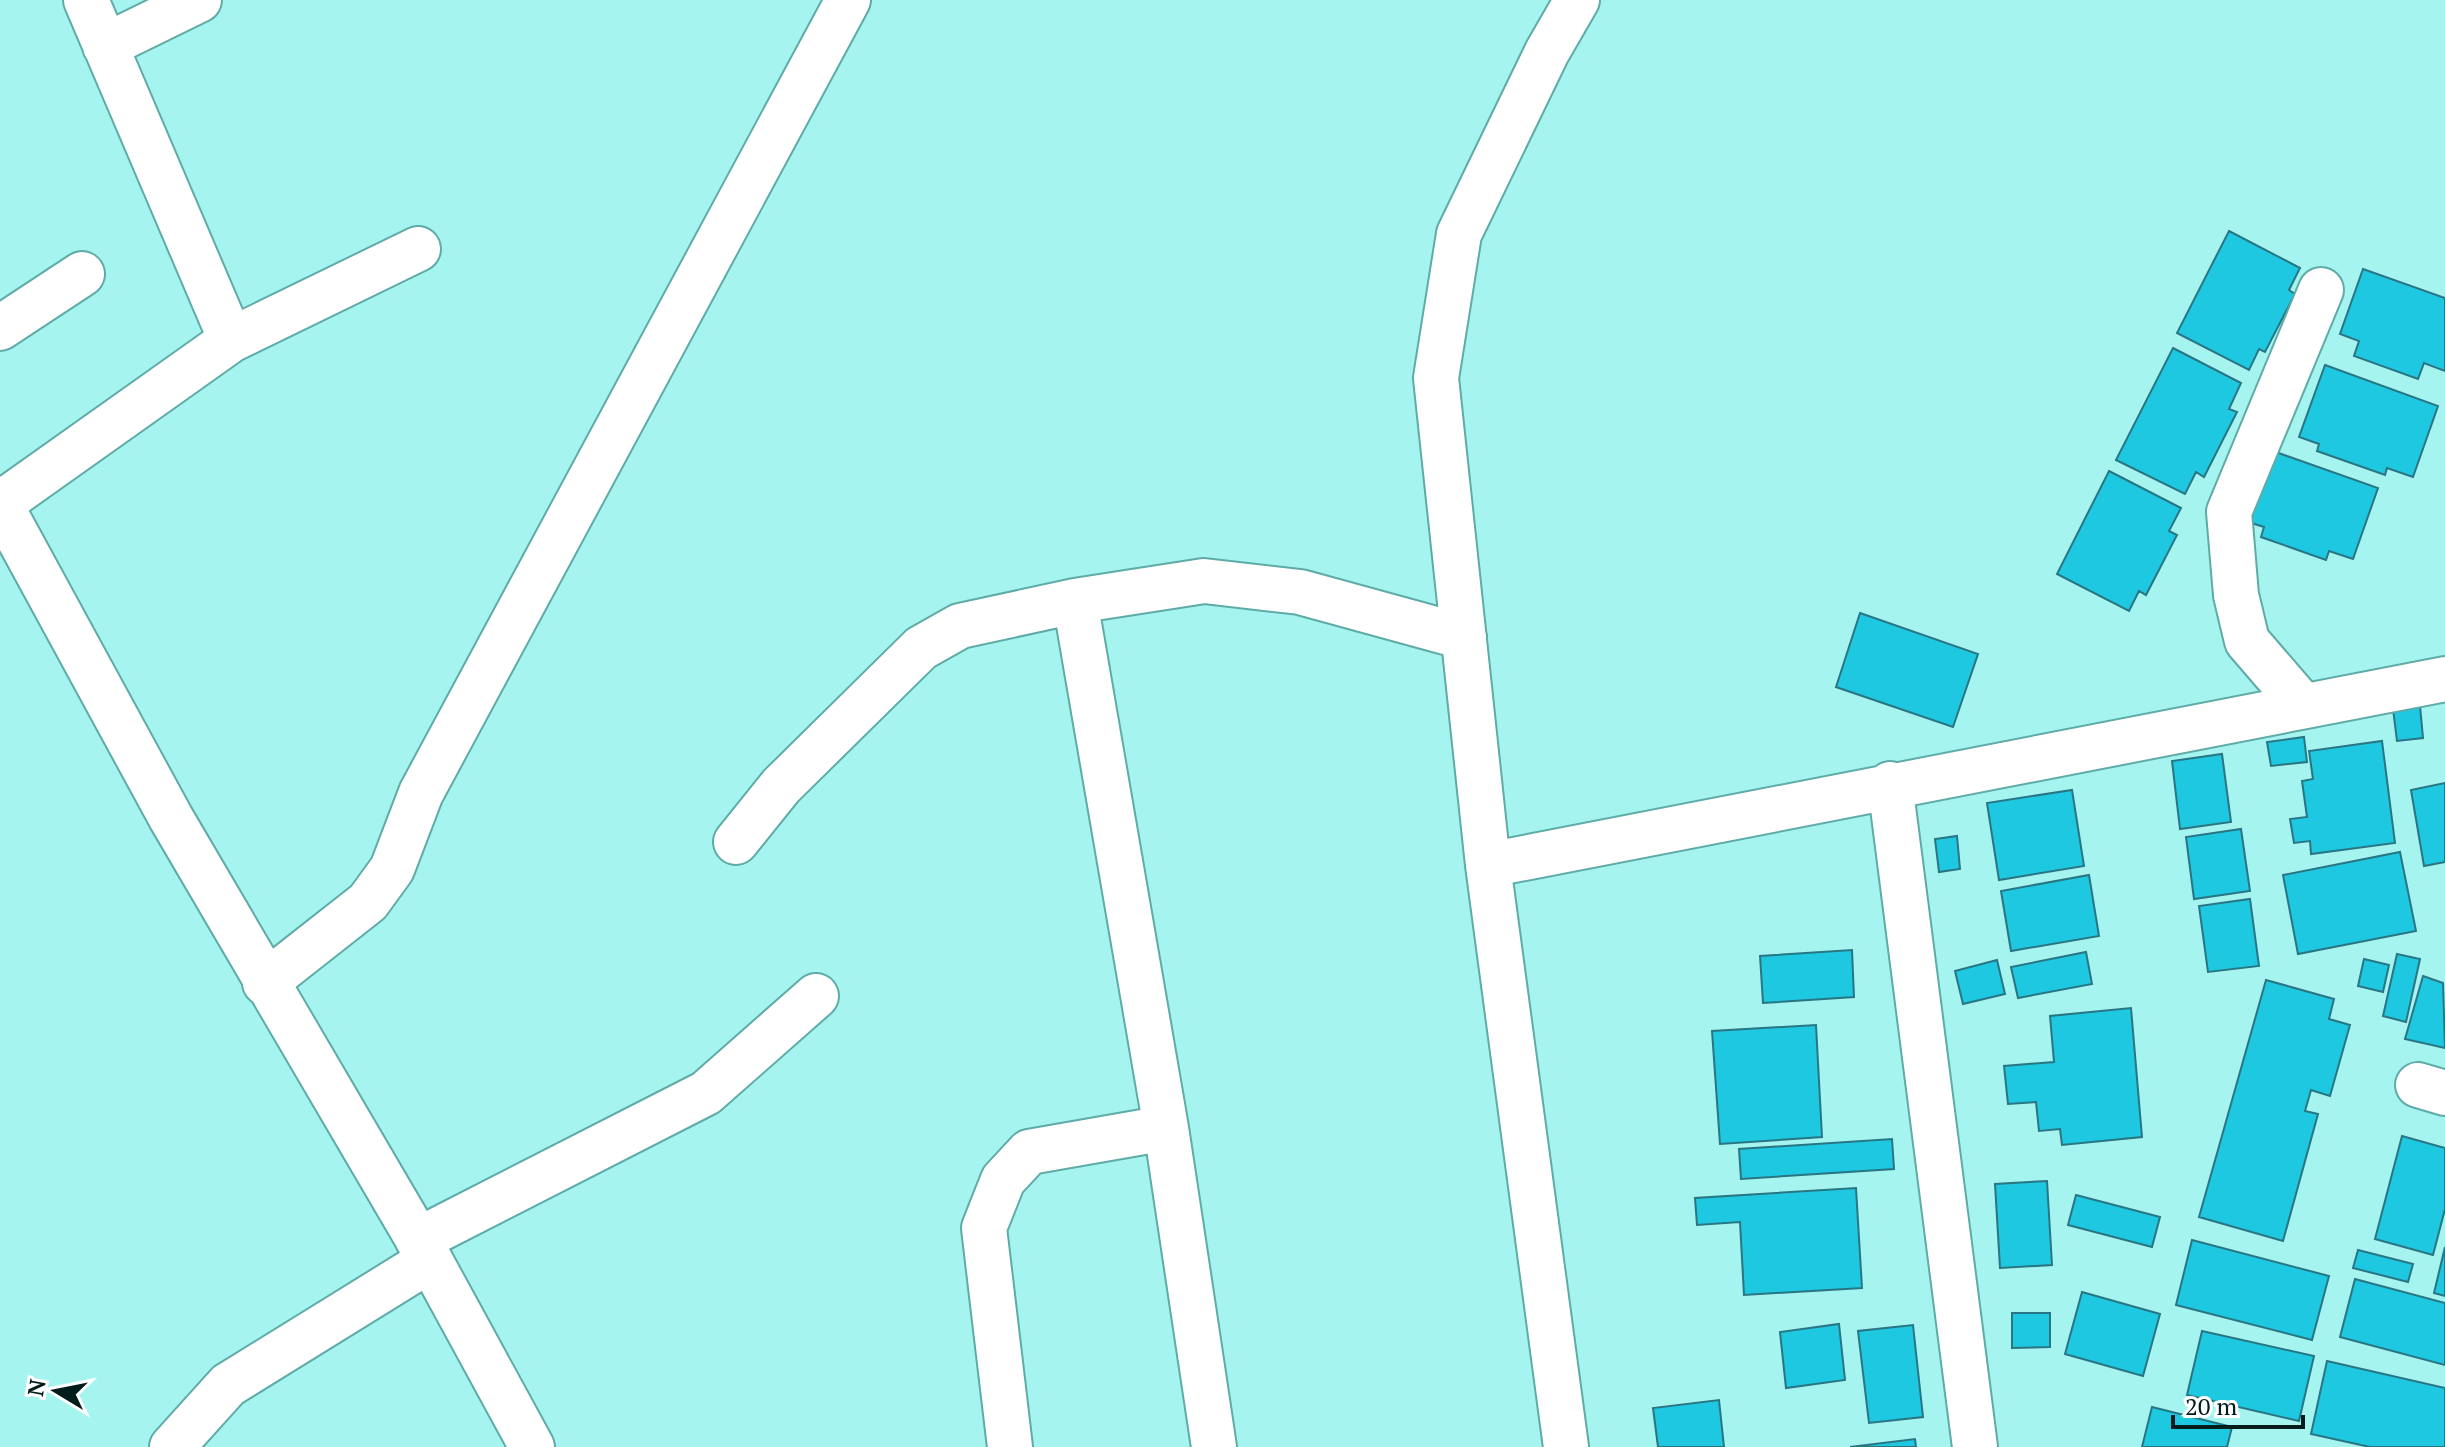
<svg xmlns="http://www.w3.org/2000/svg" width="2445" height="1447" font-family="'PT Serif',serif">
<style>
.building{fill:#1fc8e1;stroke:#287683;stroke-width:2}
.lines{fill:none;stroke-linecap:round;stroke-linejoin:round}
.minor-casing{stroke:#5eaba7;stroke-width:48}
.major-casing{stroke:#5eaba7;stroke-width:48}
.minor{stroke:#fff;stroke-width:44}
.major{stroke:#fff;stroke-width:44}
</style>
<rect width="100%" height="100%" fill="#a6f4f0"/>
<path class="building" d="M 2229,231 L 2300,268 L 2289,290 L 2295,294 L 2265,352 L 2259,349 L 2249,370 L 2177,333 Z
M 2363,269 L 2445,298 L 2445,371 L 2424,363 L 2418,379 L 2354,356 L 2359,341 L 2340,334 Z
M 2173,348 L 2241,383 L 2229,409 L 2237,412 L 2204,477 L 2196,472 L 2185,494 L 2116,460 Z
M 2325,365 L 2438,406 L 2413,477 L 2387,468 L 2385,475 L 2317,451 L 2319,444 L 2299,437 Z
M 2270,450 L 2378,488 L 2353,559 L 2329,551 L 2326,560 L 2261,537 L 2264,527 L 2245,521 Z
M 2109,471 L 2181,508 L 2169,531 L 2177,535 L 2146,595 L 2139,591 L 2129,611 L 2057,574 Z
M 1860,613 L 1978,654 L 1953,727 L 1836,687 Z
M 2420,706 L 2423,738 L 2397,741 L 2393,709 Z
M 2304,737 L 2307,762 L 2271,766 L 2267,742 Z
M 2382,741 L 2395,843 L 2311,854 L 2310,841 L 2294,843 L 2290,819 L 2307,817 L 2302,781 L 2313,779 L 2309,751 Z
M 2222,754 L 2231,822 L 2180,829 L 2172,761 Z
M 2445,783 L 2445,862 L 2424,866 L 2411,790 Z
M 2072,790 L 2084,866 L 1999,880 L 1987,803 Z
M 2241,829 L 2250,891 L 2194,899 L 2186,837 Z
M 1957,836 L 1960,869 L 1939,872 L 1935,839 Z
M 2400,852 L 2416,931 L 2298,954 L 2283,875 Z
M 2089,875 L 2099,936 L 2011,951 L 2001,891 Z
M 2250,899 L 2259,966 L 2208,972 L 2199,906 Z
M 1852,950 L 1854,997 L 1763,1003 L 1760,956 Z
M 2086,952 L 2092,984 L 2018,998 L 2011,967 Z
M 2397,954 L 2420,959 L 2406,1022 L 2383,1016 Z
M 2364,959 L 2389,965 L 2383,992 L 2358,986 Z
M 1997,960 L 2005,994 L 1963,1004 L 1955,971 Z
M 2423,976 L 2443,983 L 2445,1048 L 2405,1039 Z
M 2266,980 L 2334,999 L 2329,1019 L 2350,1025 L 2330,1096 L 2311,1090 L 2305,1111 L 2318,1114 L 2283,1241 L 2199,1217 Z
M 2131,1008 L 2142,1137 L 2062,1145 L 2060,1129 L 2039,1131 L 2036,1102 L 2008,1104 L 2004,1066 L 2054,1062 L 2050,1016 Z
M 1816,1025 L 1822,1137 L 1720,1144 L 1712,1031 Z
M 2402,1136 L 2445,1148 L 2445,1209 L 2433,1255 L 2375,1239 Z
M 1892,1139 L 1894,1169 L 1741,1179 L 1739,1149 Z
M 2047,1181 L 2052,1265 L 2000,1268 L 1995,1184 Z
M 1856,1188 L 1862,1288 L 1744,1295 L 1740,1222 L 1697,1225 L 1695,1198 Z
M 2076,1195 L 2160,1217 L 2152,1247 L 2068,1225 Z
M 2192,1240 L 2329,1276 L 2312,1340 L 2176,1305 Z
M 2445,1247 L 2445,1296 L 2434,1293 Z
M 2358,1250 L 2413,1264 L 2408,1282 L 2353,1268 Z
M 2355,1279 L 2445,1303 L 2445,1365 L 2340,1337 Z
M 2082,1292 L 2160,1314 L 2143,1376 L 2065,1354 Z
M 2012,1313 L 2050,1313 L 2050,1347 L 2012,1348 Z
M 1839,1324 L 1845,1380 L 1786,1388 L 1780,1332 Z
M 1913,1325 L 1923,1417 L 1869,1423 L 1858,1331 Z
M 2202,1331 L 2314,1356 L 2299,1421 L 2187,1395 Z
M 2327,1361 L 2445,1388 L 2445,1447 L 2370,1447 L 2311,1434 Z
M 1719,1400 L 1724,1447 L 1658,1447 L 1653,1408 Z
M 2152,1407 L 2232,1427 L 2227,1447 L 2142,1447 Z
M 1915,1439 L 1916,1447 L 1850,1447 Z"/>
<g class="lines">
<defs>
<path id="minor" d="M 86,0 L 231,340
M 105,46 L 199,0
M 0,328 L 82,274
M 0,504 L 231,340 L 418,249
M 1075,601 L 1166,1128 L 1214,1447
M 2303,706 L 2247,641 L 2236,595 L 2229,512 L 2321,290
M 1890,784 L 1975,1447
M 736,842 L 781,786 L 921,648 L 960,626 L 1075,601 L 1204,581 L 1300,592 L 1464,637
M 1488,865 L 2445,679
M 265,983 L 368,902 L 392,869 L 421,793 L 848,0
M 2418,1085 L 2445,1093
M 418,1240 L 706,1093 L 816,996
M 172,1447 L 228,1385 L 430,1260
M 1010,1447 L 984,1228 L 1003,1180 L 1029,1152 L 1166,1128
M 1566,1447 L 1488,865 L 1436,378 L 1459,234 L 1547,52 L 1577,0"/>
<path id="major" d="M 0,504 L 171,818 L 430,1260 L 532,1447"/>
</defs>
<use href="#minor" class="minor-casing"/>
<use href="#major" class="major-casing"/>
<use href="#minor" class="minor"/>
<use href="#major" class="major"/>
</g>
<g transform="translate(56 1391) rotate(280)" stroke="#ffffff" stroke-width="6" paint-order="stroke">
<path d="M0-6L14 30L0 20L-14 30Z" fill="#001c1b"/>
<text y="-12" font-size="22" font-weight="bold" text-anchor="middle" fill="#001c1b">N</text>
</g>
<path d="M2173 1415v12h130v-12" fill="none" stroke="#001c1b" stroke-width="4"/>
<text x="2185" y="1415" font-size="24" fill="#001c1b" stroke="#ffffff" stroke-width="6" paint-order="stroke">20 m</text>
</svg>
